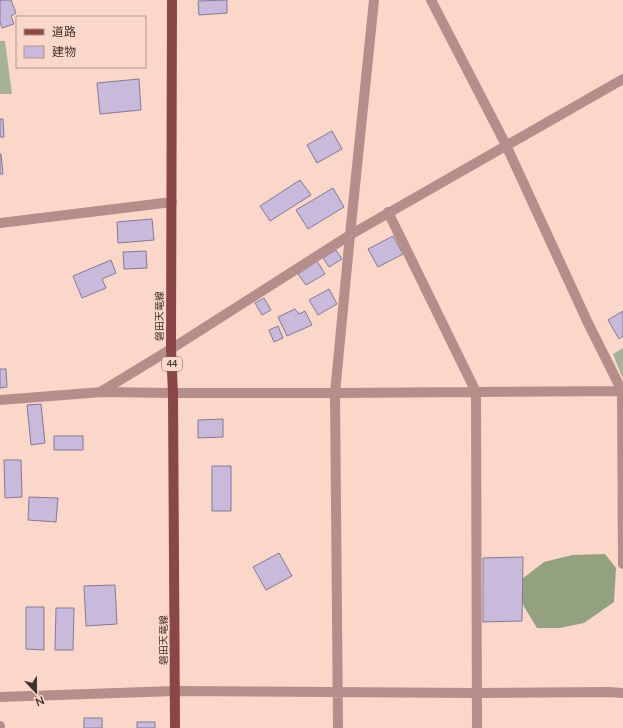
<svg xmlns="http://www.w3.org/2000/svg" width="623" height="728" font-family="Lato,'Noto Sans JP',sans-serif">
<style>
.green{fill:#a6b297}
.forest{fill:#93a181}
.building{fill:#c9badb;stroke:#857895}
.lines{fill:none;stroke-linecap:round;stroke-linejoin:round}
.minor{stroke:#b58d8b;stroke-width:10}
.major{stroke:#8a4747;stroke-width:10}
.labels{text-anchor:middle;stroke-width:3;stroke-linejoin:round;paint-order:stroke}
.shield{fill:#fbd7c9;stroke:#78645c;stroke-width:1}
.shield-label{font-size:9px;font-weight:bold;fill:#40322d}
.street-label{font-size:10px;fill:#40322d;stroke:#fbd7c9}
</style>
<rect width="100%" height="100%" fill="#fbd7c9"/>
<path class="green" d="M 0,41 L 5,41 L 12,94 L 0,94 Z
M 623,348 L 623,379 L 613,354 Z"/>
<path class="forest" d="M 605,554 L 616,568 L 614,602 L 584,623 L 560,628 L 537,628 L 522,603 L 522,579 L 544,562 L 572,555 Z"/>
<path class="building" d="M 3,0 L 11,0 L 16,13 L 11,16 L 14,24 L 2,28 L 0,22 L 0,1 Z
M 227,0 L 227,13 L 199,15 L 198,1 Z
M 139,79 L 141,110 L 100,114 L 97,83 Z
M 0,119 L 3,119 L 4,137 L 0,137 Z
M 332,131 L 342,149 L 317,163 L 307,145 Z
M 0,154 L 1,154 L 3,174 L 0,174 Z
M 300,180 L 311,195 L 270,221 L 260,206 Z
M 333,188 L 344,207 L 308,229 L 296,210 Z
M 152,219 L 154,240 L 118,243 L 117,222 Z
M 393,236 L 403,254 L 378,267 L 368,249 Z
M 336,250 L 342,259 L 329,267 L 323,258 Z
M 146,251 L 147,268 L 124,269 L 123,252 Z
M 111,260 L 116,273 L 102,279 L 106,288 L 82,298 L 73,276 Z
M 317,261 L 325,274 L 306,285 L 298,274 Z
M 329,289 L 337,304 L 318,315 L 309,300 Z
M 264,298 L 271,310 L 262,315 L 255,303 Z
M 295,309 L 299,314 L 305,311 L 312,325 L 287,336 L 278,317 Z
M 623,311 L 623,336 L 619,339 L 608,320 Z
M 278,326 L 283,338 L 274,342 L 269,330 Z
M 0,369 L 6,369 L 7,387 L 0,388 Z
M 41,404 L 45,443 L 31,445 L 27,405 Z
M 223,419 L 223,437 L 198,438 L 198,420 Z
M 54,436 L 83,436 L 83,450 L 54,450 Z
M 4,460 L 21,460 L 22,497 L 5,498 Z
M 212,466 L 231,466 L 231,511 L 212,511 Z
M 29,497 L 58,498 L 56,522 L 28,520 Z
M 279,553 L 292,576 L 266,590 L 253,567 Z
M 523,557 L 522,621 L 483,622 L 483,558 Z
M 115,585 L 117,624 L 86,626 L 84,586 Z
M 26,607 L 44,607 L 44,650 L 26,649 Z
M 56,608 L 74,608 L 73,650 L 55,650 Z
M 84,718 L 102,718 L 102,728 L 84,728 Z
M 137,722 L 155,722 L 155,728 L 137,728 Z"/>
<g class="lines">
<path class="minor" d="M 431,0 L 506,145 L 588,323 L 622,391 L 623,564
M 388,212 L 476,392 L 477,728
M 0,223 L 172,202
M 102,391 L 171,349 L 350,235 L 623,79
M 0,400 L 102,392 L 173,393 L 335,393 L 623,391
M 0,697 L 175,691 L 477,693 L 609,692 L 623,693
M 0,726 L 0,728
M 338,728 L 335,393 L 350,235 L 374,0"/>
<path class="major" d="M 172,0 L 171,349 L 173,393 L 175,728"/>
</g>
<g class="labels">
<rect class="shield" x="162" y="357" width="20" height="14" rx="3"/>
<g class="shield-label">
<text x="172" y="367">44</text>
</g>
<g class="street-label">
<text transform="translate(159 316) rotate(-90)" y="4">磐田天竜線</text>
<text transform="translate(163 640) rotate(-90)" y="4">磐田天竜線</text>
</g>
</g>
<rect x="16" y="16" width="130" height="52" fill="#fbd7c9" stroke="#b0958b"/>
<rect x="24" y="29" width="20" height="6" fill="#8a4747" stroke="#b0958b"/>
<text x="52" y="36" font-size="12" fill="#40322d">道路</text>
<rect x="24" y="46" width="20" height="12" fill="#c9badb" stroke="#b0958b"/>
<text x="52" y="56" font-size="12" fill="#40322d">建物</text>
<g transform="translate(36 692) rotate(158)" stroke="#fbd7c9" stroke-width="3" paint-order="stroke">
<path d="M0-3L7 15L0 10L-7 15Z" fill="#40322d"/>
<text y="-6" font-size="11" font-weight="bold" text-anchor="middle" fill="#40322d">N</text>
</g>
</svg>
